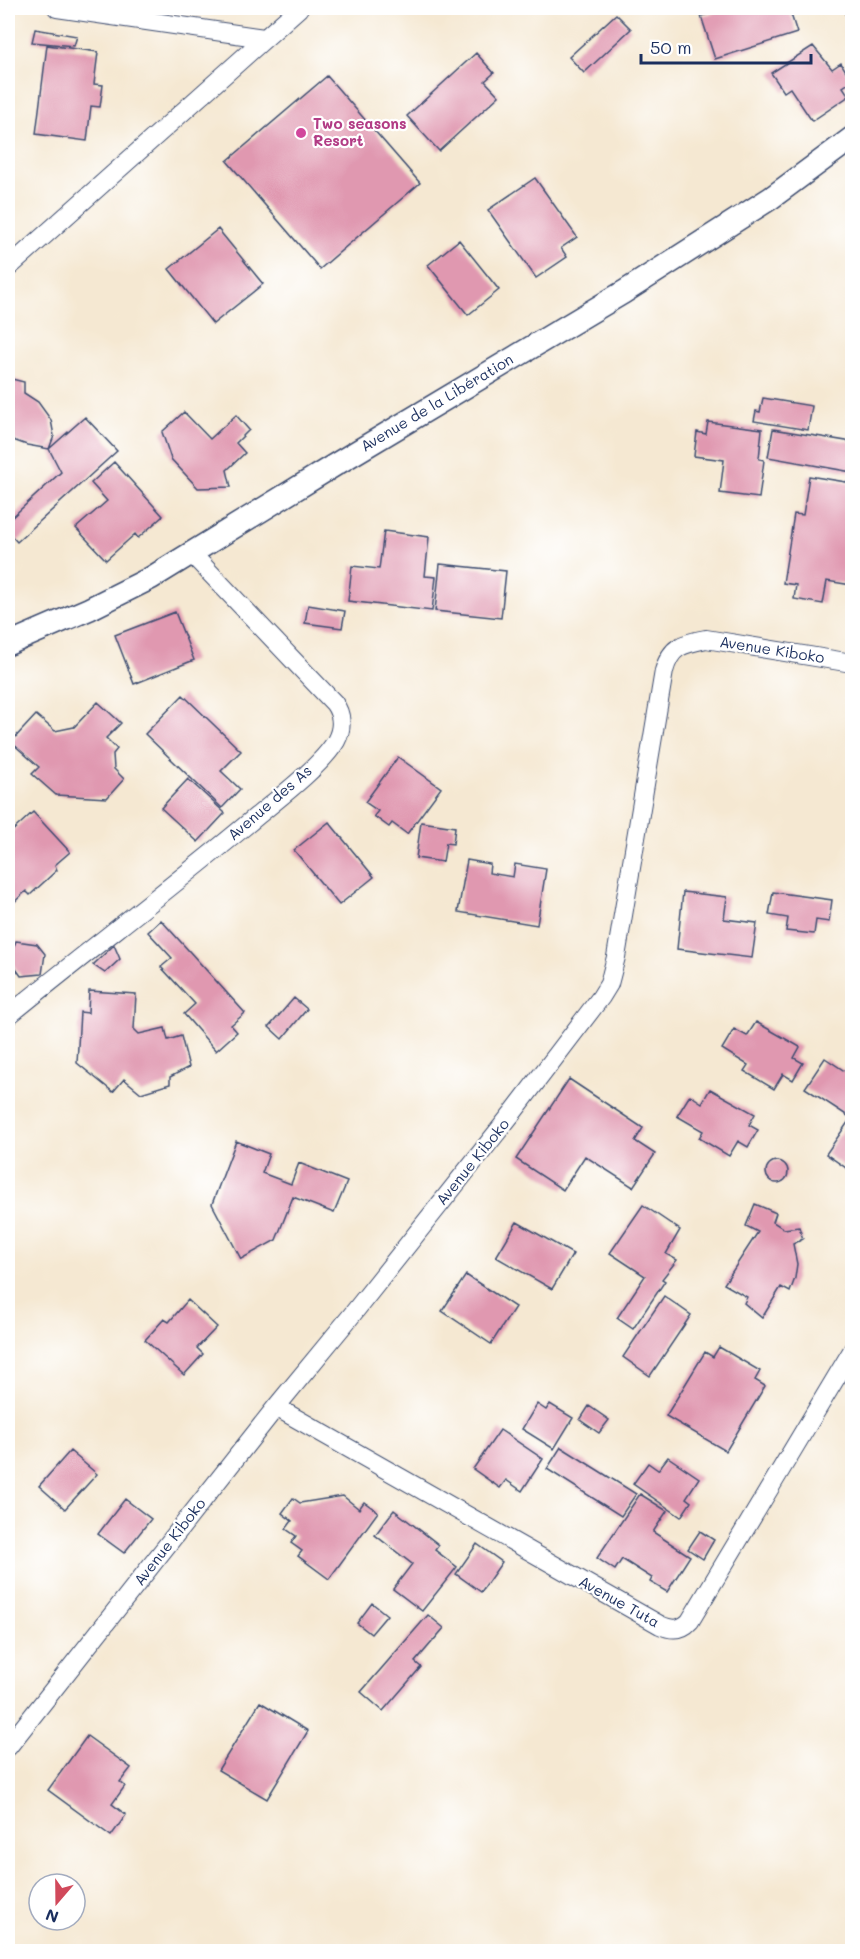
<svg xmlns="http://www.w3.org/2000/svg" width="860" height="1959" font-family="Mali,sans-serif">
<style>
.building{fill:#e098b0}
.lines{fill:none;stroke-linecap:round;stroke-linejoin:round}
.minor-casing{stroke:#3c4b6f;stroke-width:20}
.tertiary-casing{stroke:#3c4b6f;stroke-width:25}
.minor{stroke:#fff;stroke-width:18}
.tertiary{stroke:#fff;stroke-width:22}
.hotel-dot{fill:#d1479c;stroke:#fff;stroke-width:2}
.labels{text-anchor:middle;stroke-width:4.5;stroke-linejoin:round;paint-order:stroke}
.hotel-label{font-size:15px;font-weight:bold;fill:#b23c85;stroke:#fff;text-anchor:start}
.street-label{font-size:15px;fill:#1b2f5e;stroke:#fff}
</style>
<rect width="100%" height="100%" fill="#fff"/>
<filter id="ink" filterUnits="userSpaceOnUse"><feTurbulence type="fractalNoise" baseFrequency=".0167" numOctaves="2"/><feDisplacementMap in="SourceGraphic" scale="12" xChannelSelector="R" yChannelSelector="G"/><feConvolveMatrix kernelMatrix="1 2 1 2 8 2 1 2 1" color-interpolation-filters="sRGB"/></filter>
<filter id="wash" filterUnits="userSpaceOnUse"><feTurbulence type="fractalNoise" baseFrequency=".008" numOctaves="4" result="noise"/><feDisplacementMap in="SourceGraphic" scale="24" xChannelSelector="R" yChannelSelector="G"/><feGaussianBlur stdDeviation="1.35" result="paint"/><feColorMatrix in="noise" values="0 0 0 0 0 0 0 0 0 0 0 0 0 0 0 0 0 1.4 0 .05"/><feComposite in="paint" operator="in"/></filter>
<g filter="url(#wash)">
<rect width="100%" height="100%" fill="#f5e8d2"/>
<g id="blocks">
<path class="building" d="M 730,8 L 789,8 L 797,33 L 715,59 L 701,16 Z
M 852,9 L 852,25 L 845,14 Z
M 616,14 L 631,29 L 584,73 L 569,57 Z
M 35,29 L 77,36 L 74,46 L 32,42 Z
M 47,45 L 98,52 L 94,84 L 103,85 L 100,107 L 91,106 L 87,141 L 36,134 Z
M 813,46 L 832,69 L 841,63 L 852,81 L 843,87 L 849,96 L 812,121 L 790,88 L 784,92 L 771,73 Z
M 476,53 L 494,73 L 485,81 L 499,96 L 439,151 L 407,116 Z
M 327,76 L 420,183 L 320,269 L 227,161 Z
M 8,166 L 13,172 L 8,178 Z
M 535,178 L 577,237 L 561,248 L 567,257 L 536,278 L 488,210 Z
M 218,229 L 263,284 L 213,324 L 169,269 Z
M 459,240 L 499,290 L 468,315 L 428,265 Z
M 8,378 L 24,382 L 24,393 L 38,402 L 51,420 L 54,436 L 49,449 L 27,445 L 13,440 L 8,445 Z
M 763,398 L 812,406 L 808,430 L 754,421 L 756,411 L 760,412 Z
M 184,412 L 210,439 L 236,415 L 249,430 L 236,443 L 245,453 L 227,470 L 231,487 L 198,488 L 171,459 L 162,432 Z
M 85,417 L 117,451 L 17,542 L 8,532 L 8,521 L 61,472 L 49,449 Z
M 708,422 L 762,429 L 759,459 L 764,460 L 759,498 L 720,493 L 724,460 L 694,456 L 697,432 L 706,434 Z
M 773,429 L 852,442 L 852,472 L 768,457 Z
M 114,462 L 163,516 L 138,538 L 135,534 L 106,560 L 76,528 L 107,501 L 91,483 Z
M 809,476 L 852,483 L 852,585 L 827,581 L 823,604 L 794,599 L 796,585 L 783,583 L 794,514 L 803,515 Z
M 384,531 L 429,537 L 425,576 L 436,577 L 432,611 L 348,601 L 352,566 L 379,569 Z
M 440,564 L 506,571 L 501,618 L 435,611 Z
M 308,605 L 345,611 L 342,628 L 305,623 Z
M 175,612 L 194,660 L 134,684 L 115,635 Z
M 183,695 L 241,751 L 221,771 L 240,789 L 222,808 L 145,734 Z
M 98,702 L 121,723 L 106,738 L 117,749 L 113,754 L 114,769 L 124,779 L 107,798 L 56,795 L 32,774 L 39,767 L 11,742 L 36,715 L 55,731 L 74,727 Z
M 398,757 L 441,788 L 407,834 L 392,823 L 389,827 L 374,816 L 378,811 L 365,802 Z
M 188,779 L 225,813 L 198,842 L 161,808 Z
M 33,812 L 70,852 L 55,865 L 57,870 L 30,895 L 26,891 L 8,908 L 8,835 Z
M 329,822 L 374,877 L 339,905 L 294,850 Z
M 421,822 L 455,827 L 453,844 L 446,843 L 443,862 L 416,858 Z
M 467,860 L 490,864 L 489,873 L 513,877 L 515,864 L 546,869 L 537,925 L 458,912 Z
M 683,892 L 727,897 L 724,919 L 757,923 L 752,958 L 677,949 Z
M 773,892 L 832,900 L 829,922 L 816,920 L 814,934 L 786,931 L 788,918 L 769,915 Z
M 161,920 L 245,1013 L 231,1025 L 237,1032 L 216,1051 L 184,1014 L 195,1004 L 161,967 L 172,958 L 148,932 Z
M 16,941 L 37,944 L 45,954 L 42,974 L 21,976 L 9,959 Z
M 114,945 L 120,959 L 105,973 L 93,965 Z
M 89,991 L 136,994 L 134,1029 L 139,1034 L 165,1028 L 168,1040 L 181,1036 L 189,1067 L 170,1077 L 170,1084 L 141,1093 L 124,1079 L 113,1092 L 77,1063 L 80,1012 L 88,1013 Z
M 294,998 L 307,1009 L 282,1039 L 269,1027 Z
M 756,1022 L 800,1047 L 794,1058 L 803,1063 L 793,1080 L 783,1074 L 774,1089 L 744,1071 L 748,1065 L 722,1049 L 734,1029 L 747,1036 Z
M 825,1058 L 852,1076 L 852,1172 L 826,1154 L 851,1118 L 805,1088 Z
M 569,1079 L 643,1128 L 635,1141 L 655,1154 L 633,1187 L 585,1156 L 563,1190 L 516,1159 Z
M 710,1089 L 755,1114 L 749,1125 L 758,1130 L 748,1147 L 738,1141 L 729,1156 L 699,1138 L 703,1131 L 677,1116 L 690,1095 L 702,1103 Z
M 236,1141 L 269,1154 L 262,1173 L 291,1184 L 299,1163 L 347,1182 L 334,1213 L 293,1197 L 276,1240 L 241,1259 L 212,1204 Z
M766 1172a11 11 0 1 1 22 0a11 11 0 1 1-22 0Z
M 755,1204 L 776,1213 L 773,1222 L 784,1229 L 799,1227 L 803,1239 L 793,1244 L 797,1264 L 795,1278 L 790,1292 L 781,1287 L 762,1318 L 744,1303 L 747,1297 L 724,1284 L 758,1232 L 746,1226 Z
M 643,1205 L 680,1230 L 666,1254 L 677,1260 L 662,1279 L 665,1281 L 633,1329 L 617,1318 L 645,1276 L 610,1253 Z
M 517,1222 L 573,1254 L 552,1289 L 496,1257 Z
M 466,1275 L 515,1307 L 491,1344 L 442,1311 Z
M 664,1296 L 691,1315 L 650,1376 L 623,1357 Z
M 188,1300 L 217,1327 L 197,1348 L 203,1354 L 184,1375 L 145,1340 L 164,1319 L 169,1322 Z
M 719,1347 L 760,1371 L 755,1380 L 765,1386 L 726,1451 L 666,1416 L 705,1352 L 713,1357 Z
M 537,1404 L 546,1410 L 550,1404 L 573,1418 L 554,1449 L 522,1429 Z
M 589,1406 L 609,1420 L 599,1433 L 580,1420 Z
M 500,1430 L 543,1459 L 522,1491 L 506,1480 L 500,1488 L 473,1469 Z
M 561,1447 L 636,1494 L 621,1516 L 547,1469 Z
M 70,1451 L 97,1474 L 65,1509 L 39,1486 Z
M 668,1457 L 699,1478 L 686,1498 L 691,1502 L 681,1517 L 633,1484 L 648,1463 L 658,1470 Z
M 640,1494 L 667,1511 L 653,1532 L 690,1556 L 667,1592 L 650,1582 L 652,1578 L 622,1559 L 615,1570 L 597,1558 Z
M 343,1496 L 359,1509 L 364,1502 L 378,1512 L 329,1579 L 298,1556 L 302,1551 L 291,1543 L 296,1536 L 286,1529 L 292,1521 L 282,1513 L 293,1498 L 300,1503 Z
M 125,1499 L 151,1519 L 124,1553 L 98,1534 Z
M 394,1510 L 439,1545 L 435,1550 L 457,1567 L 422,1611 L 393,1589 L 412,1564 L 375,1535 Z
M 700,1531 L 714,1540 L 703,1559 L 688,1549 Z
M 477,1544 L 502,1562 L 481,1592 L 456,1574 Z
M 372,1603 L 387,1615 L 371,1634 L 357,1623 Z
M 428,1615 L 444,1628 L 415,1662 L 421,1667 L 383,1711 L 361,1692 Z
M 260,1702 L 308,1731 L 267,1799 L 218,1770 Z
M 87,1736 L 131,1768 L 120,1782 L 125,1786 L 112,1804 L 126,1815 L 111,1836 L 48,1790 Z"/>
</g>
</g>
<g filter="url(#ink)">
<use href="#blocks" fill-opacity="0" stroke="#3c4b6f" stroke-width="1.5"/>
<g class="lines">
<defs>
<path id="minor" d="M 57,8 L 264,38
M 8,268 L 299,8
M 8,1016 C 90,949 175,885 257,816 C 279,798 322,765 336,741 C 343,728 342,714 334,703 L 191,553
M 276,1407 L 660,1625 C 671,1630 681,1631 690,1621 L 852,1351
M 8,1747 L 276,1407 L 351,1316 L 514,1111 L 601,997 L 609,984 L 616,957 L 664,671 C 671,646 682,644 706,639 L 852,663"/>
<path id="tertiary" d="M 8,644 L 89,609 L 151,578 L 338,463 L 624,292 L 771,198 L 852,138"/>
</defs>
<use href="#minor" class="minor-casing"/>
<use href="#tertiary" class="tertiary-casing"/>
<use href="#minor" class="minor"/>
<use href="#tertiary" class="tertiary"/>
</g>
</g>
<circle class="hotel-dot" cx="301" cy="133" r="6"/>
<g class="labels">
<g class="hotel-label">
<text x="313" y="129">Two seasons<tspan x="313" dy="17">Resort</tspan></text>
</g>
<g class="street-label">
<text transform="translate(437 403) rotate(-31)" y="5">Avenue de la Libération</text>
<text transform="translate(772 650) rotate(9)" y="5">Avenue Kiboko</text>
<text transform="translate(270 803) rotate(-41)" y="5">Avenue des As</text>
<text transform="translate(473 1162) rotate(-51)" y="5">Avenue Kiboko</text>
<text transform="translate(170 1542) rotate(-52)" y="5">Avenue Kiboko</text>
<text transform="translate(619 1602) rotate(29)" y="5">Avenue Tuta</text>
</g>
</g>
<rect width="860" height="1959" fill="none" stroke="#fff" stroke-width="30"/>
<g transform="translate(57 1902) rotate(200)"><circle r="28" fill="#ffffff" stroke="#a4acbf" stroke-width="1.5"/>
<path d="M0-4.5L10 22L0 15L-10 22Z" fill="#d1495b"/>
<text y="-9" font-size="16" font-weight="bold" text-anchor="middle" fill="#1b2f5e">N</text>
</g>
<path d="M641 54v9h170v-9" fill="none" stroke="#1b2f5e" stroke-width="3"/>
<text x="650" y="54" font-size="18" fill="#1b2f5e" stroke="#ffffff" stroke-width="4.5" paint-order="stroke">50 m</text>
</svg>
